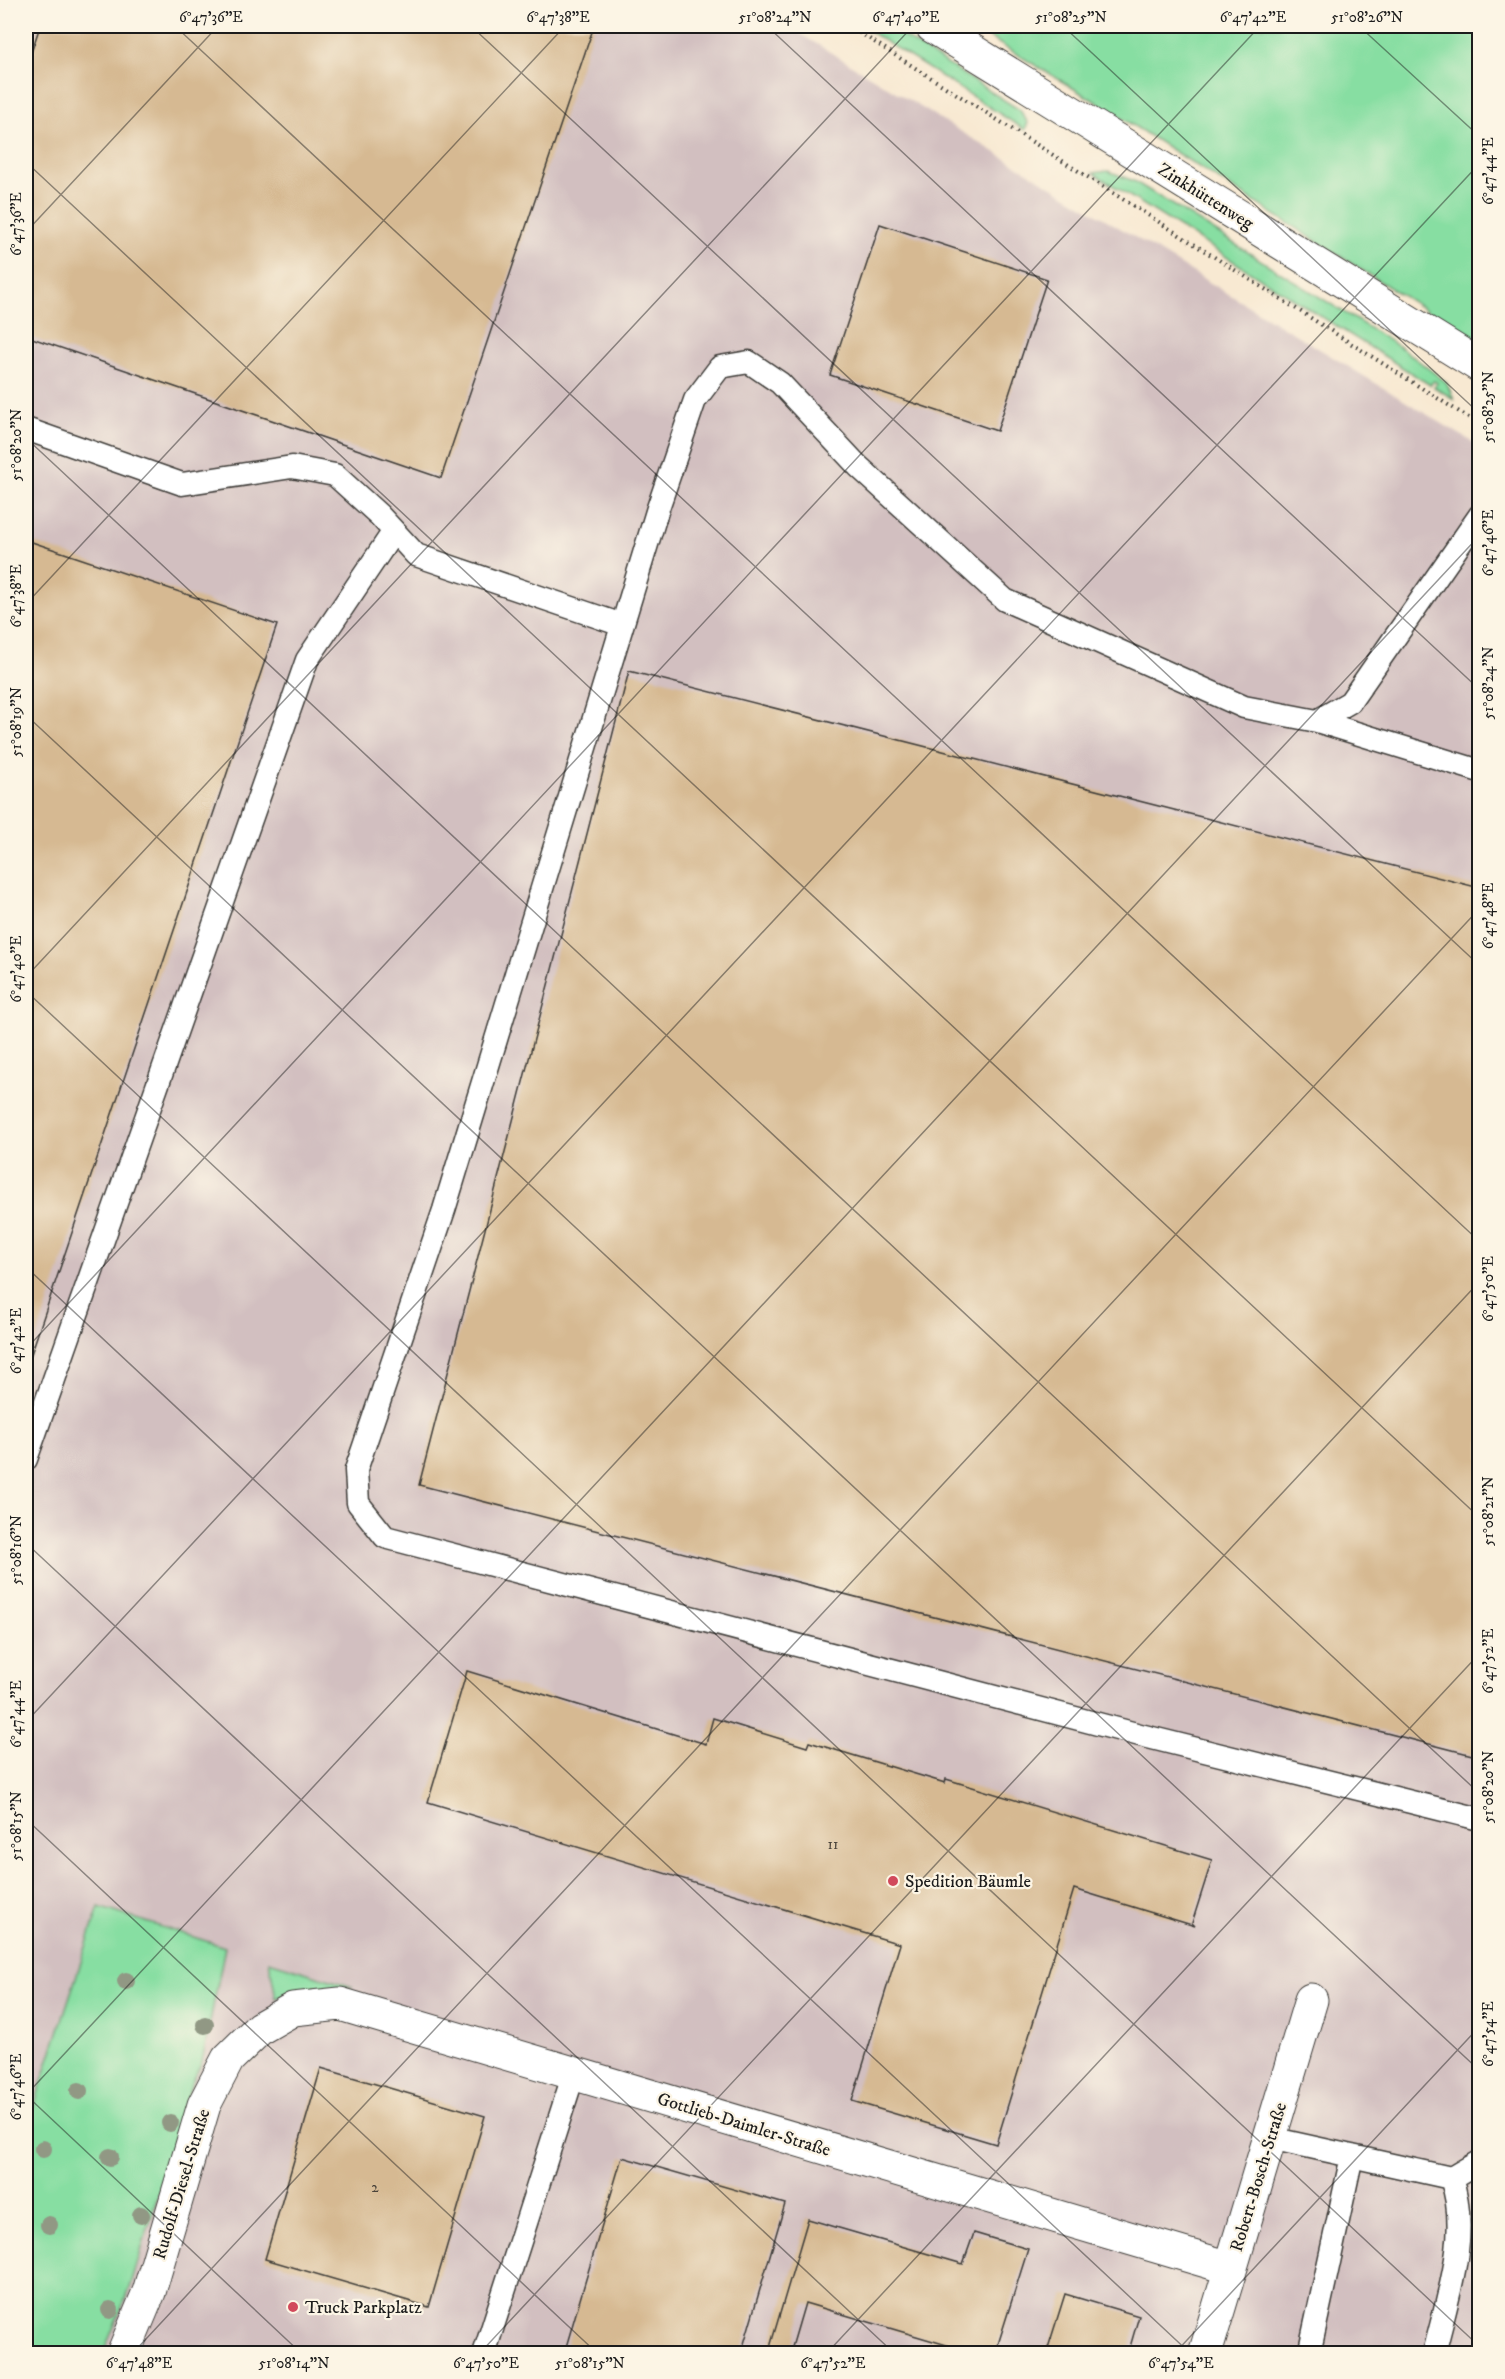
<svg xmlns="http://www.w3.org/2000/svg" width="1505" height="2379" font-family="'IM FELL DW Pica',serif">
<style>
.industrial{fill:#d2bfc0}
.green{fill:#87dea2;stroke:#527d5f;stroke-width:1.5}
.building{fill:#d6b992}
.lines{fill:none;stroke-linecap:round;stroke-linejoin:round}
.lane-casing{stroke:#3d3b37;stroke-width:25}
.street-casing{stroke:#3d3b37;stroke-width:35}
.secondary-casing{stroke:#3d3b37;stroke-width:35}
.path{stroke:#3d3b37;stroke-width:4;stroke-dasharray:1.5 4.5;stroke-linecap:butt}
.lane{stroke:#fff;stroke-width:22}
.street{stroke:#fff;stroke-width:33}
.secondary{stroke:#fff;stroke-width:33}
.tree{fill:#919884}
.ticks{fill:none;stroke:#1c1c1c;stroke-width:1.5;stroke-opacity:0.45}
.poi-dot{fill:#d1495b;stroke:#fcf5e5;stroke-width:2}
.labels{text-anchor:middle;stroke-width:4.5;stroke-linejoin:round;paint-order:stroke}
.number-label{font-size:15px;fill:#4a433a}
.street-label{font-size:18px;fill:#1c1c1c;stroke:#fcf5e5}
.poi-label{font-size:18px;fill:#1c1c1c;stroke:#fcf5e5;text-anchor:start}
.neatline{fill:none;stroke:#1c1c1c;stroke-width:2}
.ticks-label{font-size:15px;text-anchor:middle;fill:#1c1c1c}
</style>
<rect width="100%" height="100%" fill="#fcf5e5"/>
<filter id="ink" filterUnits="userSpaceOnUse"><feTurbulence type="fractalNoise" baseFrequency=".0167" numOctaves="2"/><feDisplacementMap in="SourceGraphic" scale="12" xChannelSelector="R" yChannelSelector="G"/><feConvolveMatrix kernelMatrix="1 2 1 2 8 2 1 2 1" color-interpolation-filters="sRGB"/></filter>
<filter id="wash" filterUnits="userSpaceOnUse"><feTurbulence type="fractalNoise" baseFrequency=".008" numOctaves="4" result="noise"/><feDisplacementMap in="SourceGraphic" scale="24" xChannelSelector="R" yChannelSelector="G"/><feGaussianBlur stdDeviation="1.35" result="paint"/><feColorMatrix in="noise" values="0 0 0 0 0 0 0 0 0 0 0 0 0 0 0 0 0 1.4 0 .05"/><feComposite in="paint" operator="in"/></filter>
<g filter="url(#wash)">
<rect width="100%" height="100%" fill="#f8e9d2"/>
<path class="industrial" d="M 26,26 L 787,26 L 1479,446 L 1479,2353 L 26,2354 Z"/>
<path class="green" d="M 861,26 L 887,26 L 1020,110 L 1028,123 L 1025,130 Z
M 970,26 L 1479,26 L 1479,344 L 1096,102 Z
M 1108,171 L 1134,181 L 1403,349 L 1446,382 L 1454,399 L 1434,387 L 1437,383 L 1434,381 L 1430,385 L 1093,173 Z
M 99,1907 L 225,1947 L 202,2062 L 191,2085 L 130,2288 L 103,2353 L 26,2353 L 26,2130 Z
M 269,1961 L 353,1987 L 302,1991 L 276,1998 Z"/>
<g id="blocks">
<path class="building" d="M 40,26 L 594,26 L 441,478 L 26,336 L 26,68 Z
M 880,224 L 1047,279 L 997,431 L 830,375 Z
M 26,540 L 277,625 L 26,1369 Z
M 629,671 L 1480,888 L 1480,1757 L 419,1485 Z
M 467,1671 L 706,1744 L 713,1718 L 807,1747 L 809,1742 L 945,1783 L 946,1779 L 1212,1860 L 1192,1923 L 1195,1926 L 1074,1889 L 996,2144 L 852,2101 L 900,1944 L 428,1802 Z
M 321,2068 L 485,2116 L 429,2307 L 265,2259 Z
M 622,2157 L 785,2204 L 741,2354 L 588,2354 L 566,2347 Z
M 808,2219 L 963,2264 L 974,2233 L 1028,2249 L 995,2354 L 977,2354 L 805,2303 L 790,2354 L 768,2354 Z
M 1065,2294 L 1139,2316 L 1128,2354 L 1065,2354 L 1048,2348 Z"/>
</g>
</g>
<g filter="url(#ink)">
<use href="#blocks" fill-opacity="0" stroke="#3d3b37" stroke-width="1.5"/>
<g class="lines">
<defs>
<path id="lane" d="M 26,429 L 182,484 L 292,467 L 335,475 L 379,515 L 416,555 L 622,625
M 1317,721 L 1350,702 L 1480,515
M 1480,771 L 1317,721 L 1244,707 L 1005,600 L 858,466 L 780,383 L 749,362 L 720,367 L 695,400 L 658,508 L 444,1210 L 356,1470 L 358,1503 L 385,1537 L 1140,1735 L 1480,1819
M 26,1459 L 307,660 L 394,531
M 1270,2138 L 1451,2178 L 1480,2161
M 484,2354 L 574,2073
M 1309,2354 L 1352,2156
M 1434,2354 C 1447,2298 1471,2234 1451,2178"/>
<path id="street" d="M 123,2354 L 149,2292 L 204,2105 L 228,2059 L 260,2028 L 293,2009 L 340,2004 L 1230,2268
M 1205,2354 L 1311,2000"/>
<path id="secondary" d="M 932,26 L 1480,366"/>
</defs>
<use href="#lane" class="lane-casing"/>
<use href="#street" class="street-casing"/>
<use href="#secondary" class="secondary-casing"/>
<path class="path" d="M 849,26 L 1480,425"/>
<use href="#lane" class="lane"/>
<use href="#street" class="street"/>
<use href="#secondary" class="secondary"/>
</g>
<g class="tree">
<circle cx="126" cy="1981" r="9"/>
<circle cx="205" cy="2025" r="9"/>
<circle cx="79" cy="2091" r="9"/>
<circle cx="170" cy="2123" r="9"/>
<circle cx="43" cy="2149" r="9"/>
<circle cx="110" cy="2157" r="9"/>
<circle cx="141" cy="2215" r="9"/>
<circle cx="49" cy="2225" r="9"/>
<circle cx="110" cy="2310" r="9"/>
</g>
</g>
<path class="ticks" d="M 175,26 L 1480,1242M 471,26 L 1480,966M 767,26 L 1480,690M 1063,26 L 1480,414M 1359,26 L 1480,137M 26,162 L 1480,1518M 26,232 L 218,26M 26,438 L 1480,1794M 26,604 L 565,26M 26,715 L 1480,2071M 26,977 L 913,26M 26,991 L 1480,2347M 26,1267 L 1191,2354M 26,1349 L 1260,26M 26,1543 L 895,2354M 26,1722 L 1480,163M 26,1819 L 598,2354M 26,2095 L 1480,535M 26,2095 L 302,2354M 132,2354 L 1480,908M 479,2354 L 1480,1281M 826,2354 L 1480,1653M 1174,2354 L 1480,2026"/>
<g class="poi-dot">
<circle cx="893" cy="1881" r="6"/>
<circle cx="293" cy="2307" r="6"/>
</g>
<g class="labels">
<g class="number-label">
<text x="833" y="1849">11</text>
<text x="375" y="2192">2</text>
</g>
<g class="street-label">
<text transform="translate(1206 196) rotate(32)" y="6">Zinkhüttenweg</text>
<text transform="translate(744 2124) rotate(17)" y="6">Gottlieb-Daimler-Straße</text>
<text transform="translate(1258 2177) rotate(-73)" y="6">Robert-Bosch-Straße</text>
<text transform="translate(181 2184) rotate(-73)" y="6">Rudolf-Diesel-Straße</text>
</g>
<g class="poi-label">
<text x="905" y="1887">Spedition Bäumle</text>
<text x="305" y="2313">Truck Parkplatz</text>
</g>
</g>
<rect width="1505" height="2379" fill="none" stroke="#fcf5e5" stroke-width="66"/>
<rect x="33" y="33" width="1439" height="2313" class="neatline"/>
<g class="ticks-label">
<text x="211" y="22">6°47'36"E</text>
<text x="558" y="22">6°47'38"E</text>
<text x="775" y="22">51°08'24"N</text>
<text x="906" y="22">6°47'40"E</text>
<text x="1071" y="22">51°08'25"N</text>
<text x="1253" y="22">6°47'42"E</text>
<text x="1367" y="22">51°08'26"N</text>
<text transform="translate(1488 171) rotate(-90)" y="5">6°47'44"E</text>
<text transform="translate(16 224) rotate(-90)" y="5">6°47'36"E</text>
<text transform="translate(1488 407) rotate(-90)" y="5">51°08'25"N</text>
<text transform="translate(16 445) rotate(-90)" y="5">51°08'20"N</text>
<text transform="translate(1488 543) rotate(-90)" y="5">6°47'46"E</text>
<text transform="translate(16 596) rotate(-90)" y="5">6°47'38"E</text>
<text transform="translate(1488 683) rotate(-90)" y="5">51°08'24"N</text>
<text transform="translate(16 722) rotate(-90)" y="5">51°08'19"N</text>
<text transform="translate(1488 916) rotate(-90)" y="5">6°47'48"E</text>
<text transform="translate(16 969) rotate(-90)" y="5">6°47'40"E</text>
<text transform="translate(1488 1289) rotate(-90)" y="5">6°47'50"E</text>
<text transform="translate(16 1341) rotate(-90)" y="5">6°47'42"E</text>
<text transform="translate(1488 1511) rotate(-90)" y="5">51°08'21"N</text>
<text transform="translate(16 1550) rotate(-90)" y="5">51°08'16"N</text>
<text transform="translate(1488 1661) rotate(-90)" y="5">6°47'52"E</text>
<text transform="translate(16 1714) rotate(-90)" y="5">6°47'44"E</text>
<text transform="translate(1488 1787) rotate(-90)" y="5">51°08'20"N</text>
<text transform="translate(16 1826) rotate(-90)" y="5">51°08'15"N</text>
<text transform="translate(1488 2034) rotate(-90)" y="5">6°47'54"E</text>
<text transform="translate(16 2087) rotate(-90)" y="5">6°47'46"E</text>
<text x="139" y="2368">6°47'48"E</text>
<text x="294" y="2368">51°08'14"N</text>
<text x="486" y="2368">6°47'50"E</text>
<text x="590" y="2368">51°08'15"N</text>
<text x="833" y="2368">6°47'52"E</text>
<text x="1181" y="2368">6°47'54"E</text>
</g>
</svg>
